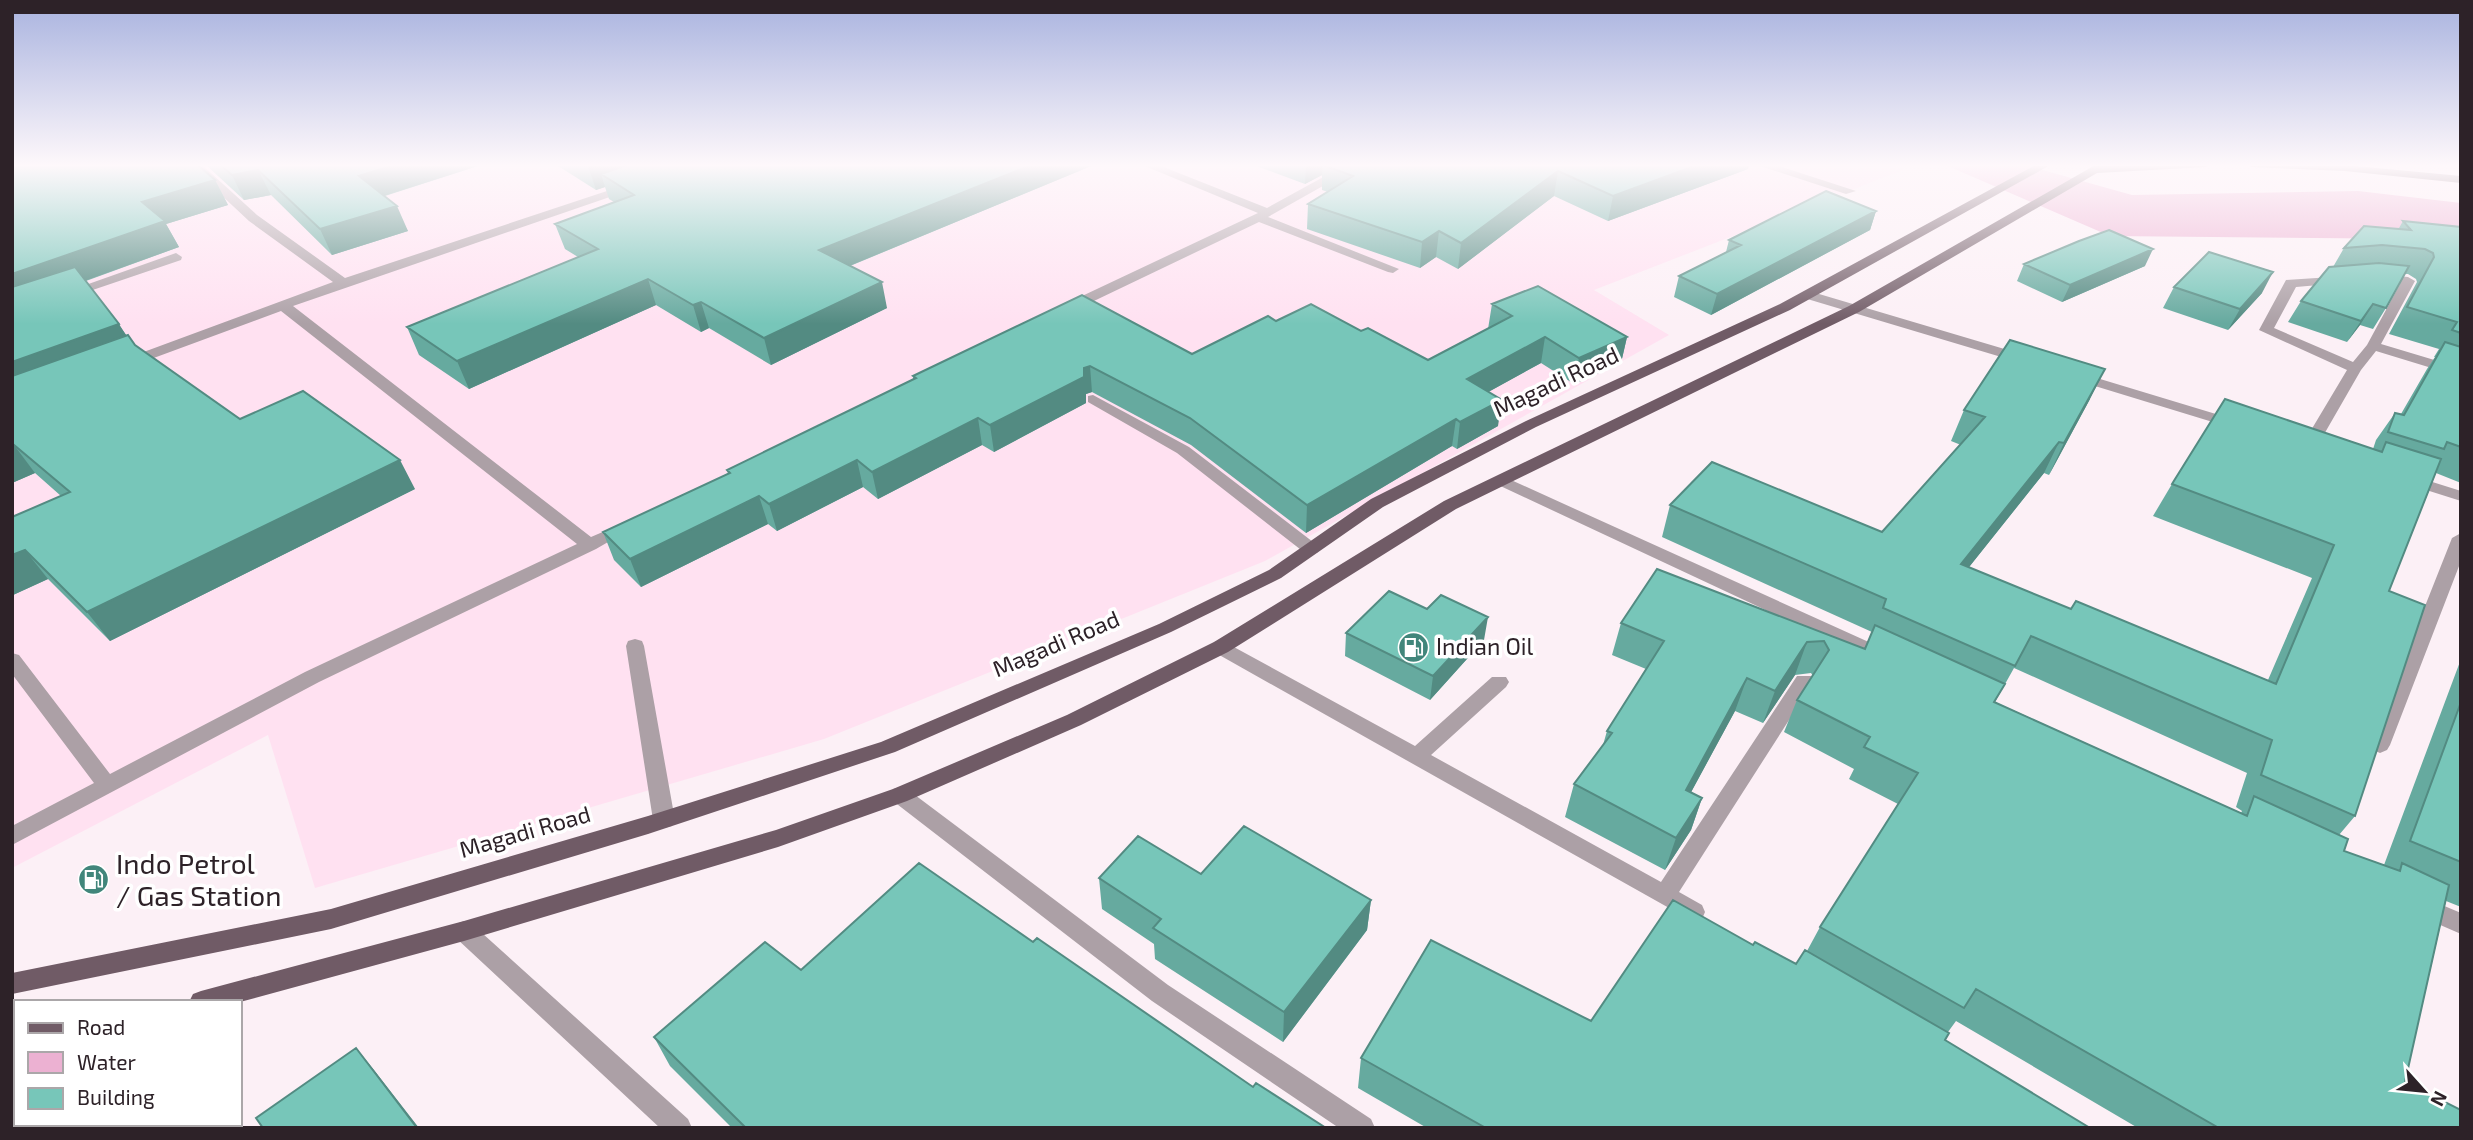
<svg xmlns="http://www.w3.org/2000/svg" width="2473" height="1140" font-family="'Exo 2',sans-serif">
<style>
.built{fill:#ffe1f1}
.water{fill:#ecb1d2}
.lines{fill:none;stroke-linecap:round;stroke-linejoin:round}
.minor{fill:#aca0a6;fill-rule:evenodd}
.primary{fill:#705b66;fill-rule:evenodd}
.wall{fill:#66aa9f;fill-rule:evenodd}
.shaded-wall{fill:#538b82}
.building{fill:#77c6b9;stroke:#538b82;stroke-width:2}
.labels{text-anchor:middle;stroke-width:7;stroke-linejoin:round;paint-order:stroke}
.street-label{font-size:23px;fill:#2d2228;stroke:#fff}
.poi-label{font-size:23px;fill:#2d2228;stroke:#fff;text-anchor:start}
.near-poi-label{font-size:28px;fill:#2d2228;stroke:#fff;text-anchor:start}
</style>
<rect width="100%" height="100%" fill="#fcf0f6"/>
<path class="built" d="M 12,164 L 1890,164 L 1903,170 L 1594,290 L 1669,335 L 1265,561 L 824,739 L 315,888 L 268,735 L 12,868 Z"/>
<path class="water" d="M 1943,164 L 2021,164 L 2132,195 L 2358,191 L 2461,203 L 2461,243 L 2426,239 L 2110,236 Z"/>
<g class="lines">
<path class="minor" d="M 188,164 L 201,164 L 257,215 L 345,278 L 625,185 L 633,185 L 633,189 L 293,306 L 591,537 L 626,522 L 634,527 L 596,549 L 319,682 L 12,845 L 12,826 L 94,783 L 12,674 L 12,653 L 19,655 L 110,774 L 305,672 L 577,544 L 281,311 L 132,366 L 122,366 L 122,360 L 333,282 L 249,221 Z
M 1140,164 L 1156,164 L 1267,208 L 1347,164 L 1362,164 L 1268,217 L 1399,269 L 1393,273 L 1388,272 L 1259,222 L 1073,311 L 1063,311 L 1063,305 L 1258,213 Z
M 1754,164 L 1773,164 L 1856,191 L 1846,194 Z
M 176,253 L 182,257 L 181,260 L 75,296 L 70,297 L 63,293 Z
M 2377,274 L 2408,277 L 2415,281 L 2381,344 L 2461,368 L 2461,377 L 2376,351 L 2361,370 L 2315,450 L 2303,450 L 2301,447 L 2347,370 L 2259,330 L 2286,280 L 2347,276 L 2349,279 L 2342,283 L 2296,287 L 2274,328 L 2353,362 L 2367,345 L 2400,284 L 2372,281 L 2370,278 Z
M 1809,291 L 2028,356 L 2030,359 L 2028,362 L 2018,362 L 1804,298 L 1804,292 Z
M 2077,372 L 2239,421 L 2242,424 L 2234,429 L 2229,427 L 2072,379 L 2072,373 Z
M 1093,395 L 1189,447 L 1317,545 L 1320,549 L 1317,553 L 1305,553 L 1177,453 L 1088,402 L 1088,396 Z
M 2407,474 L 2461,491 L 2461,501 L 2401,482 L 2399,479 L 2401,476 Z
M 1500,475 L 1893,653 L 1895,658 L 1893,663 L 1879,663 L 1494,483 L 1492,480 Z
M 2461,533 L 2461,561 L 2390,745 L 2387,750 L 2380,753 L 2373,750 L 2370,745 L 2452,538 Z
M 635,639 L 642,641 L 644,646 L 675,820 L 672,826 L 664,828 L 656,826 L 653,820 L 626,646 L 628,641 Z
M 1221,640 L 1415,746 L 1492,677 L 1506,677 L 1509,682 L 1506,687 L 1431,755 L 1661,882 L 1797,676 L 1811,676 L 1814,681 L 1679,892 L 1702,905 L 1705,912 L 1702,919 L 1694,922 L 1214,652 L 1212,647 L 1214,642 Z
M 900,787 L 907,789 L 1168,985 L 1371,1119 L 1375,1128 L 1339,1128 L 1152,1001 L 893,801 L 890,795 L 893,789 Z
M 2423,897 L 2461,913 L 2461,934 L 2415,914 L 2412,907 L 2415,900 Z
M 464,921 L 472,924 L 688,1119 L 692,1128 L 660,1128 L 456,938 L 453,931 L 456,924 Z"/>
<path class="primary" d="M 2037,164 L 2052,164 L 1790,310 L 1536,427 L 1383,507 L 1281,578 L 1171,632 L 895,752 L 648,834 L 331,929 L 12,994 L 12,973 L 331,909 L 648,816 L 881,742 L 1159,624 L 1269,570 L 1371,499 L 1526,421 L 1780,304 Z
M 2097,164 L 2212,164 L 2206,167 L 2097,173 L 1859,312 L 1456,509 L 1228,652 L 1081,725 L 907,801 L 778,847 L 464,941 L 240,1002 L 189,1002 L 193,994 L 201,991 L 464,921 L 776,830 L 893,789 L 1067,715 L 1214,642 L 1444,501 L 1849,306 Z
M 2245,164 L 2345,165 L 2461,176 L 2461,183 L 2345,171 L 2251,167 Z
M 12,1041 L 16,1041 L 16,1064 L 12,1064 Z"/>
</g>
<path class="wall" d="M 12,164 L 215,180 L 228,205 L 166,224 L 179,247 L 86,281 L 127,336 L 135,345 L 240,419 L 415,489 L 110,641 L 48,579 L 13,595 L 12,594 L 12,517 L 61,496 L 35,473 L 12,483 Z
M 205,164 L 484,164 L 385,196 L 408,231 L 332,255 L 271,195 L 244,200 Z
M 555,164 L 1096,164 L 850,266 L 887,308 L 771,365 L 709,328 L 701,332 L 656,305 L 469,389 L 419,355 L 407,327 L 578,257 L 565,249 L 555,224 L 614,202 L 609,199 L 605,187 L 596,190 Z
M 1251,164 L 1749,164 L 1748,169 L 1608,221 L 1554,196 L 1458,269 L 1436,257 L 1420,268 L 1307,229 L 1308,204 L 1328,192 L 1322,190 L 1322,175 L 1305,184 Z
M 1876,211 L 1870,230 L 1711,315 L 1674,297 L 1679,276 L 1726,252 L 1729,240 Z
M 2403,221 L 2461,227 L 2461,483 L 2436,473 L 2389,591 L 2355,816 L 2339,835 L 2344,851 L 2384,865 L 2461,659 L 2461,907 L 2446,901 L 2405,1082 L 2461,1128 L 2138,1128 L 1956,1021 L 1948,1032 L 1945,1040 L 2090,1128 L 1427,1128 L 1358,1088 L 1361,1058 L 1591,1021 L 1753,945 L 1796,964 L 1807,951 L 1820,927 L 1898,804 L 1849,779 L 1854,769 L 1784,732 L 1797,700 L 1813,676 L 1811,673 L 1795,675 L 1763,723 L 1735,711 L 1691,792 L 1702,798 L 1691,830 L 1665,870 L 1565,817 L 1574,784 L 1603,745 L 1607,731 L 1646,669 L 1612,655 L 1621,623 L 1657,569 L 1865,649 L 1872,632 L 1662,537 L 1670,505 L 1882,532 L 1961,445 L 1951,441 L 1964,410 L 2090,399 L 2049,475 L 2044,473 L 1969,567 L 2071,609 L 2268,680 L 2312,578 L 2153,516 L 2172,484 L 2373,449 L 2376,440 L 2395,413 L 2401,414 L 2427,369 L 2435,357 L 2434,357 L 2439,349 L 2389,334 L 2417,282 L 2416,279 L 2408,274 L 2404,274 L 2386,308 L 2373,329 L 2360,325 L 2347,342 L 2288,322 L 2301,301 L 2333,267 L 2344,248 L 2399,228 ZM 2014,668 L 2247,773 L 2236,807 L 2242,811 L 2241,813 L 1995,702 Z
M 2024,264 L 2145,266 L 2062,302 L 2017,281 Z
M 2174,287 L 2262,293 L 2228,330 L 2163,308 Z
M 1492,304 L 1627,337 L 1621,363 L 1574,384 L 1541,363 L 1488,392 L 1498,426 L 1457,449 L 1452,446 L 1306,533 L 1191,445 L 1092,392 L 1086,394 L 1086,403 L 994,452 L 982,445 L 878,499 L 863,487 L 777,531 L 768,524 L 641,587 L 614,560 L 603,532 L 728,474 L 727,470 L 913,379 L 913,376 L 1192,354 L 1276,321 L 1361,331 L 1428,360 L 1488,329 Z
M 1346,633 L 1484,640 L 1430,700 L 1345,656 Z
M 1201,874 L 1371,900 L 1367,930 L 1283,1042 L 1155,959 L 1154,944 L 1102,909 L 1099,878 Z
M 1033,942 L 1253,1087 L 1326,1128 L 732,1128 L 670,1066 L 654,1037 L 801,970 Z"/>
<path class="shaded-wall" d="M 397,164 L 484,164 L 371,200 L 359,176 Z
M 593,164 L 673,164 L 601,174 L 605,187 L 596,190 L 588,166 Z
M 1034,164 L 1096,164 L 825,276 L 819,250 Z
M 1306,164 L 1341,164 L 1323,165 L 1322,175 L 1305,184 Z
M 1700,164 L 1749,164 L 1748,169 L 1608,221 L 1613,196 Z
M 258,170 L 271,195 L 244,200 L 232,175 Z
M 1558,171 L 1554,196 L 1458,269 L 1461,243 Z
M 215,180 L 228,205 L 166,224 L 179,247 L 12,307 L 12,274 L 142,202 Z
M 397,206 L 408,231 L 332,255 L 320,229 Z
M 1876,211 L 1870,230 L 1711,315 L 1717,294 Z
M 1439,231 L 1436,257 L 1420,268 L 1422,242 Z
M 2153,249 L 2145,266 L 2062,302 L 2070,285 Z
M 2273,272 L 2262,293 L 2228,330 L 2240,309 Z
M 648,279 L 656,305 L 469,389 L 457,361 Z
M 882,282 L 887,308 L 771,365 L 764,338 Z
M 701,302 L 709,328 L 701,332 L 693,305 Z
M 2373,304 L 2360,325 L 2347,342 L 2361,321 Z
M 119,324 L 136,351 L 12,397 L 12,362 Z
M 1545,337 L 1541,363 L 1463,406 L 1467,379 Z
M 1627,337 L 1621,363 L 1574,384 L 1579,358 Z
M 1090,366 L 1092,392 L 1086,394 L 1086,403 L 994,452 L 990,425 L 1084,368 Z
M 2105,369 L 2090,399 L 2049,475 L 2064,443 Z
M 1502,400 L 1498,426 L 1457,449 L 1460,422 Z
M 978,418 L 982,445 L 878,499 L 872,472 Z
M 1456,419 L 1452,446 L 1306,533 L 1307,505 Z
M 2059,442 L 2044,473 L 1946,596 L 1961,564 Z
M 14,445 L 35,473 L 12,483 L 12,446 Z
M 400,460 L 415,489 L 110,641 L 87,612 Z
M 857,460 L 863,487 L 777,531 L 769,504 Z
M 759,496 L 768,524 L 641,587 L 630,559 Z
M 25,550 L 48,579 L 13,595 L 12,594 L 12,555 Z
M 1488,617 L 1484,640 L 1430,700 L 1433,676 Z
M 1807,642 L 1795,675 L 1763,723 L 1775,691 Z
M 1747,678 L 1735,711 L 1675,822 L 1686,790 Z
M 1702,798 L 1691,830 L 1665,870 L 1676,838 Z
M 1371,900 L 1367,930 L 1283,1042 L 1284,1012 Z
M 356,1048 L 374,1070 L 419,1128 L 417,1128 Z
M 94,1124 L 111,1124 L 113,1128 L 96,1128 Z"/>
<path class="building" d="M 12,164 L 197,164 L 215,180 L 142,202 L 165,221 L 12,274 Z
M 219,164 L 397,164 L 359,176 L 397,206 L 320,229 L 258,170 L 232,175 Z
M 630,164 L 1034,164 L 819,250 L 882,282 L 764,338 L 701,302 L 693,305 L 648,279 L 457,361 L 407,327 L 598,249 L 555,224 L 634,195 L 601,174 Z
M 1325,164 L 1700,164 L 1613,196 L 1558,171 L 1461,243 L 1439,231 L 1422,242 L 1308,204 L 1353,176 L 1323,165 Z
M 1826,191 L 1876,211 L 1717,294 L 1679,276 L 1741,245 L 1729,240 Z
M 2403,221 L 2461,227 L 2461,333 L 2452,330 L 2457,322 L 2407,307 L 2434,257 L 2433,253 L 2425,249 L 2382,245 L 2344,248 L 2364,226 L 2411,230 Z
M 2109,230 L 2153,249 L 2070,285 L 2024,264 L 2079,241 Z
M 2209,252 L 2273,272 L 2240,309 L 2174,287 Z
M 2379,263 L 2409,266 L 2386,308 L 2373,304 L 2361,321 L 2301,301 L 2329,267 Z
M 75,267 L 119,324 L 12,362 L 12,287 Z
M 1538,286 L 1627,337 L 1579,358 L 1545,337 L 1467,379 L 1502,400 L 1460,422 L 1456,419 L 1307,505 L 1190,418 L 1090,366 L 1084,368 L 1084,377 L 990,425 L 978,418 L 872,472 L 857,460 L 769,504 L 759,496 L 630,559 L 603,532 L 730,473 L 727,470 L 916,378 L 913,376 L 1082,295 L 1192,354 L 1268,316 L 1276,321 L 1311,304 L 1361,331 L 1368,328 L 1428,360 L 1512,316 L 1492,304 Z
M 128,335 L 135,345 L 240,419 L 303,391 L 400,460 L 87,612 L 25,550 L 12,555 L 12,517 L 70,492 L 14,445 L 12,446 L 12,376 Z
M 2010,340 L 2105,369 L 2064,443 L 2059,442 L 1961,564 L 2071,609 L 2076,601 L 2276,684 L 2334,545 L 2172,484 L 2225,399 L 2382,452 L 2386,442 L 2441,459 L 2389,591 L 2425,605 L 2355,816 L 2261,775 L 2272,740 L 2031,636 L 2015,666 L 1883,608 L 1886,599 L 1670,505 L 1712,462 L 1882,532 L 1985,417 L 1964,410 Z
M 2445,342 L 2461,347 L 2461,447 L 2447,442 L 2444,449 L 2388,432 L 2395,413 L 2404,415 Z
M 1657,569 L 1865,649 L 1875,625 L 2005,684 L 1994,702 L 2247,816 L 2254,796 L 2348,839 L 2344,851 L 2400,871 L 2402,863 L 2449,885 L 2405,1082 L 2461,1110 L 2461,1128 L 2219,1128 L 1976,989 L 1964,1008 L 1820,927 L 1918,773 L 1864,747 L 1870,737 L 1797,700 L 1829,650 L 1824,641 L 1807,642 L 1775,691 L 1747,678 L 1686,790 L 1702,798 L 1676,838 L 1574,784 L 1612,733 L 1607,731 L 1664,641 L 1621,623 Z
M 1389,591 L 1427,609 L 1441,595 L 1488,617 L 1433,676 L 1346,633 Z
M 2461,702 L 2461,862 L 2410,841 Z
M 1244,826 L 1371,900 L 1284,1012 L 1153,928 L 1161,919 L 1099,878 L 1138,836 L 1201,874 Z
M 919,863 L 1033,942 L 1037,938 L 1253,1087 L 1256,1083 L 1326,1128 L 746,1128 L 654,1037 L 765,942 L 801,970 Z
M 1673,900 L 1753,945 L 1755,942 L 1796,964 L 1805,950 L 1949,1033 L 1945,1040 L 2090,1128 L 1486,1128 L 1361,1058 L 1431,940 L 1591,1021 Z
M 356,1048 L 417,1128 L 263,1128 L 256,1118 Z
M 16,1113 L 16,1124 L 94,1124 L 96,1128 L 12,1128 L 12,1115 Z"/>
<linearGradient id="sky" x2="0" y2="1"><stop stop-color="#a9b3df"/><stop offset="0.51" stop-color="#fef8fb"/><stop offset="1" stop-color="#fef8fb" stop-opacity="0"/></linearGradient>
<rect width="2473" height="324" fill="url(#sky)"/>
<defs>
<symbol id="fuel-disc" viewBox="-11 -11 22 22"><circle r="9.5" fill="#41867b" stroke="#fff"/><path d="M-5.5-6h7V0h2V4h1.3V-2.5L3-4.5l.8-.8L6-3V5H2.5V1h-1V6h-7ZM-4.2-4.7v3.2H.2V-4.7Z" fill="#fff"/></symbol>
</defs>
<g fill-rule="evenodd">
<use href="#fuel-disc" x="1396" y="630" width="35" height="35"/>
<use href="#fuel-disc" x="76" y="862" width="35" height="35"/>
</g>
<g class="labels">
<g class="street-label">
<text transform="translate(1556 382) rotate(-25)" y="8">Magadi Road</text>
<text transform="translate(1056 644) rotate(-23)" y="8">Magadi Road</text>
<text transform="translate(525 832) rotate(-16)" y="8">Magadi Road</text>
</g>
<g class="poi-label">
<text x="1436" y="655">Indian Oil</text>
</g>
<g class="near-poi-label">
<text x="116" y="874">Indo Petrol<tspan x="116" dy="32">/ Gas Station</tspan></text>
</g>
</g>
<rect width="2473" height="1140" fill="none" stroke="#2d2228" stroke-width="28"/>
<rect x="14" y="1000" width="228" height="126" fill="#ffffff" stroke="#aba7a9" stroke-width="2"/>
<rect x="28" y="1023" width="35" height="10" fill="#705b66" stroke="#aba7a9" stroke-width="2"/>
<text x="77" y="1035" font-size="21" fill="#2d2228">Road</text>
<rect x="28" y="1052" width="35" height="21" fill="#ecb1d2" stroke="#aba7a9" stroke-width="2"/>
<text x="77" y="1070" font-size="21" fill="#2d2228">Water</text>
<rect x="28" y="1088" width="35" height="21" fill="#77c6b9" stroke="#aba7a9" stroke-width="2"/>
<text x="77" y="1105" font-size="21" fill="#2d2228">Building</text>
<g transform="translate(2424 1091) rotate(117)" stroke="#ffffff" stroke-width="5" paint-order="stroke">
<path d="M0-5L12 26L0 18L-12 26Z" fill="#2d2228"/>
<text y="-10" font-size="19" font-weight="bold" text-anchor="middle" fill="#2d2228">N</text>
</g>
</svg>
